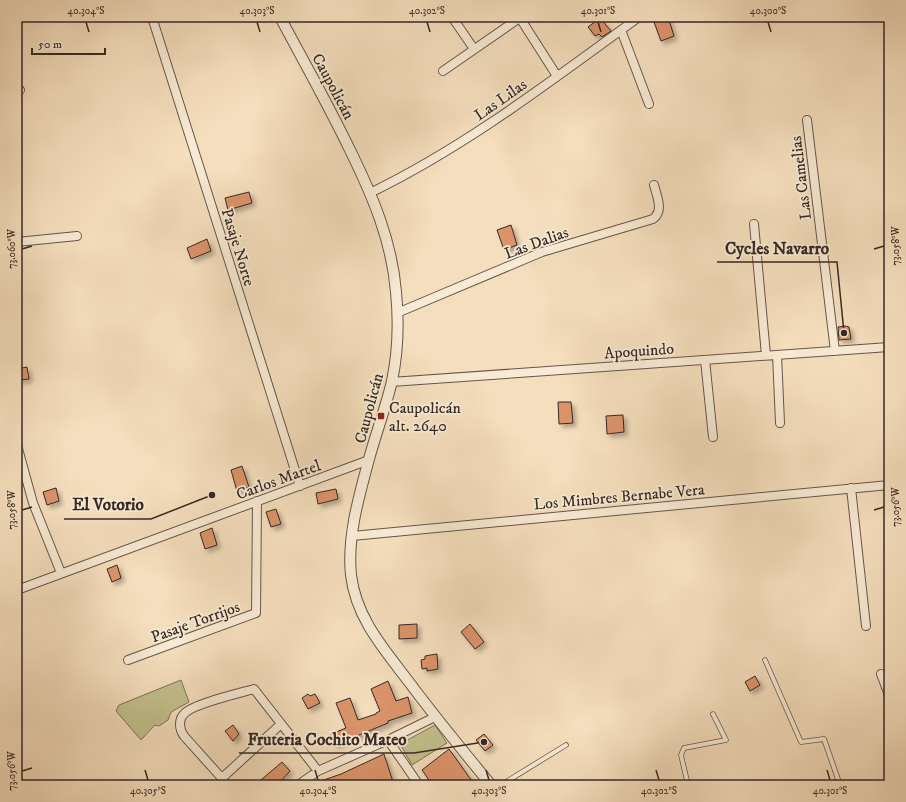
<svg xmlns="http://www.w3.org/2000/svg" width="906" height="802" font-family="'IM FELL DW Pica',serif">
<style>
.green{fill:#c2c08d;stroke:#7c7458}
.building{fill:#db936b;stroke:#362924;filter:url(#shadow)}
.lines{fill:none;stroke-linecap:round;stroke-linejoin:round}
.service-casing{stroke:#66564a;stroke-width:5.5}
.minor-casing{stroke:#66564a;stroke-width:10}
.tertiary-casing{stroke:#66564a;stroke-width:12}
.service{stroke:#f8ead4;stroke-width:4}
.minor{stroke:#f8ead4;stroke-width:8}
.tertiary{stroke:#f8ead4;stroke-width:10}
.ticks{fill:none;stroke:#362924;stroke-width:1.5}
.poi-dot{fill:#8f2418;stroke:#f8ead4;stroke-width:1.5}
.labels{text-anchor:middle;stroke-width:3.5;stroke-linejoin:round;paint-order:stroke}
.street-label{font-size:16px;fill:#362924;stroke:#f8ead4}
.poi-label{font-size:16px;fill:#362924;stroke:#f8ead4;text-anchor:start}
.leader{fill:none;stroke:#362924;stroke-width:1.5}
.callout-dot{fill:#362924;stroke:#f8ead4;stroke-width:1.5}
.callout-label{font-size:17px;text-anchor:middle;font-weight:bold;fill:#362924;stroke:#f8ead4;stroke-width:3.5;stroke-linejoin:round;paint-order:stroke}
.neatline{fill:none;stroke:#362924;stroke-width:1.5}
.ticks-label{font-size:10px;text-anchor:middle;fill:#362924}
</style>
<defs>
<filter id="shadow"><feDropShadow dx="3.5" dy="3.5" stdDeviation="2" flood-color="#0004"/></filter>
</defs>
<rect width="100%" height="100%" fill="#f5debd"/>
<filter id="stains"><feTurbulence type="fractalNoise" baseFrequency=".005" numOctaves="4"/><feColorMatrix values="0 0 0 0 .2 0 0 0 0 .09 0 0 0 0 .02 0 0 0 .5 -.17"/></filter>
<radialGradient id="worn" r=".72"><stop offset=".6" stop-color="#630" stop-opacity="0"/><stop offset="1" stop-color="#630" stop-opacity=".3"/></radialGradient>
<path class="green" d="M 181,680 L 189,702 L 171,712 L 168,720 L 159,726 L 155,725 L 141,740 L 116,711 L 119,705 Z
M 435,725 L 447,743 L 412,765 L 400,744 Z"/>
<path class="building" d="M 668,17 L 674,36 L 661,41 L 654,22 Z
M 600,18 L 611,31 L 602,37 L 599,34 L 595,36 L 588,27 Z
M 249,192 L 252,203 L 228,210 L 225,198 Z
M 511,225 L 517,245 L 504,250 L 497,230 Z
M 207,239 L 211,251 L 191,259 L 187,248 Z
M 845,326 L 849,327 L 851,339 L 839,340 L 838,327 Z
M 27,367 L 29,379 L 17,380 L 17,369 Z
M 558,402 L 571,402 L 573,423 L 559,424 Z
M 623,415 L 624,432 L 607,434 L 606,416 Z
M 242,466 L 249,487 L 237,491 L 231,470 Z
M 56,488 L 59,501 L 47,505 L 43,492 Z
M 336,489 L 338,499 L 318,504 L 316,493 Z
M 276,509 L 281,524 L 271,527 L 266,512 Z
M 212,528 L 217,545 L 205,549 L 200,533 Z
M 117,565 L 121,578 L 112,582 L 107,569 Z
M 417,624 L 417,638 L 399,639 L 399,625 Z
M 470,624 L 484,642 L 475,649 L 461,632 Z
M 437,654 L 438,669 L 427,671 L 427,668 L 422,669 L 421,660 L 425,659 L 425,656 Z
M 755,676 L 760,685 L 750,691 L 745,682 Z
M 388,681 L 396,701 L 408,697 L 412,713 L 388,721 L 388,723 L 335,745 L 331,734 L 346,728 L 336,703 L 350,698 L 358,720 L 376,714 L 376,713 L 380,711 L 371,689 Z
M 308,694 L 310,696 L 315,694 L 320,703 L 308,709 L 302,698 Z
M 233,725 L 239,734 L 233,741 L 225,731 Z
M 484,734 L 493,745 L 485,751 L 476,740 Z
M 449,749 L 469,777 L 475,785 L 433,785 L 429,780 L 422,770 Z
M 384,754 L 394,785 L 315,785 L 315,783 L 341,774 Z
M 282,762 L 290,771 L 277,785 L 255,785 Z"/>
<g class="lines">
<defs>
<path id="service" d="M 765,660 L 801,742 L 824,739 L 840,785
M 501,785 L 566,745
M 688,785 L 681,755 L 684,748 L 726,740 L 713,714"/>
<path id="minor" d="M 152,17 L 300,486
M 452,17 L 474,49
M 520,18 L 557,76
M 621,30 L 649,104
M 443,71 L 521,17
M 17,91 L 20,90
M 807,120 L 835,351
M 370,193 C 467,146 552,80 639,17
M 754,224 L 766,355
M 17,242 L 77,236
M 397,313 L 542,252 L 653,219 C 664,211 657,197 654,185
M 777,355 L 780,423
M 705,360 L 713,437
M 391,382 L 889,347
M 17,445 L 33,503 L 61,573
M 851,488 L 866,626
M 352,536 L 889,485
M 17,590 L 369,460
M 128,660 L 256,613 L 257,501
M 881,674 L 889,695
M 388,740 L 419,785
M 222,778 L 281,724
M 228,785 L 184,736 C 179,729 178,719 185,713 C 193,704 240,693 254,689 L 318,771
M 298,785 L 318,771 L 388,740 L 435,717"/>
<path id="tertiary" d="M 280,17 C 304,62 329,106 351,152 C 373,197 392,242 396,292 C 399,322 398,352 392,381 C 386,407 376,433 369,459 C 359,496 347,537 351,575 C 356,618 384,649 409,682 C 435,717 463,751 491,785"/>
</defs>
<use href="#service" class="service-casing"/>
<use href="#minor" class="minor-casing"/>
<use href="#tertiary" class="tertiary-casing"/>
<use href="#service" class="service"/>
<use href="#minor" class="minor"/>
<use href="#tertiary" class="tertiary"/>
</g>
<path class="ticks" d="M 86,22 L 89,32M 257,22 L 260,32M 427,22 L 430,32M 598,22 L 601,32M 768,22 L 771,32M 22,249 L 32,246M 874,249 L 884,246M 22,510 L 32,507M 874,510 L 884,507M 145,770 L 148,780M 315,770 L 318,780M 486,770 L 489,780M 656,770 L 659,780M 827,770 L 830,780M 22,771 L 32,768"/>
<rect class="poi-dot" x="377" y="412" width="8" height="8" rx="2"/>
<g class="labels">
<g class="street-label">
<text transform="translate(334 86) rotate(62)" y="6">Caupolicán</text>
<text transform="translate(500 99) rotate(-35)" y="6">Las Lilas</text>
<text transform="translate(800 178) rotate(-97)" y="6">Las Camelias</text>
<text transform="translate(536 242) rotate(-20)" y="6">Las Dalias</text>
<text transform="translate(239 247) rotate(73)" y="6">Pasaje Norte</text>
<text transform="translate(639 350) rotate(-4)" y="6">Apoquindo</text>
<text transform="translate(368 408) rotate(-75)" y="6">Caupolicán</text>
<text transform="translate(278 479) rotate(-20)" y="6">Carlos Martel</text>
<text transform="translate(619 496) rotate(-5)" y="6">Los Mimbres Bernabe Vera</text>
<text transform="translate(195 621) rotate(-20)" y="6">Pasaje Torrijos</text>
</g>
<g class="poi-label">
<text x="389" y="413">Caupolicán<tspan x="389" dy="18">alt. 2640</tspan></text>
</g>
</g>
<path class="leader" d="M844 333L837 262H717M212 495L151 519H64M484 742L414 753H239"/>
<g class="callout-dot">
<circle cx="844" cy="333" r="4"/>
<circle cx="212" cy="495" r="4"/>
<circle cx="484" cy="742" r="4"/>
</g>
<g class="callout-label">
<text x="777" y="254">Cycles Navarro</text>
<text x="108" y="510">El Votorio</text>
<text x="327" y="745">Fruteria Cochito Mateo</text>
</g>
<rect width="906" height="802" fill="none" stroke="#f5debd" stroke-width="44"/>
<path d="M32 48v6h73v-6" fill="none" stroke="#362924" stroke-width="2"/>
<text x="38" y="48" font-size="12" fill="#362924" stroke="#f8ead4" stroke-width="3" paint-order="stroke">50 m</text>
<rect x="22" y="22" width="862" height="758" class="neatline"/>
<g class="ticks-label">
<text x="86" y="14">40.304°S</text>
<text x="257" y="14">40.303°S</text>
<text x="427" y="14">40.302°S</text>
<text x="598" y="14">40.301°S</text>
<text x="768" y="14">40.300°S</text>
<text transform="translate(895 246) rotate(-90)" y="4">73.058°W</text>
<text transform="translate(11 249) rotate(-90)" y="4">73.060°W</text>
<text transform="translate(895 507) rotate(-90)" y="4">73.056°W</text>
<text transform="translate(11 510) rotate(-90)" y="4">73.058°W</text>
<text transform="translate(11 771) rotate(-90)" y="4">73.056°W</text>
<text x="148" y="794">40.305°S</text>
<text x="318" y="794">40.304°S</text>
<text x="489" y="794">40.303°S</text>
<text x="659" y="794">40.302°S</text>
<text x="830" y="794">40.301°S</text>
</g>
<rect width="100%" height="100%" filter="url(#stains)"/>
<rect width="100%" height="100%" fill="url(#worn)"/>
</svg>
